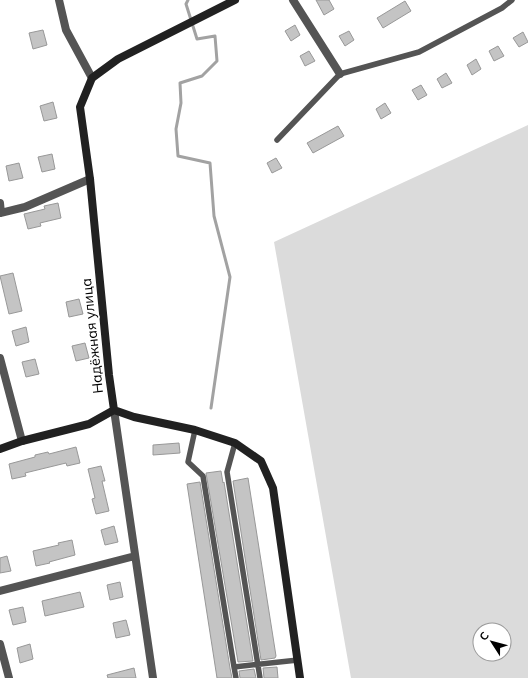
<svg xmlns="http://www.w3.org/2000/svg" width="528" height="678" font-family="Mulish,sans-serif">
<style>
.green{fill:#dbdbdb;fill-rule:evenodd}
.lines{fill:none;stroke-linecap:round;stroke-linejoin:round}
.stream{stroke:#a2a2a2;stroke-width:3}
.building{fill:#c4c4c4;stroke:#989898}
.lane{stroke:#545454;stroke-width:5.5}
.street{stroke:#545454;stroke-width:8}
.secondary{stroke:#212121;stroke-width:8}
.labels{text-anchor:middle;stroke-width:3;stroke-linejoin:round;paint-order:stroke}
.street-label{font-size:14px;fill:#000;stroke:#fff}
</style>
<rect width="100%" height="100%" fill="#fff"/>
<path class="green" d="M 528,125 L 528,678 L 351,678 L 274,242 ZM 480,630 L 504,630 L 504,654 L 480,654 Z"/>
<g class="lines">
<path class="stream" d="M 188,0 L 186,4 L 197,39 L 215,36 L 217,61 L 202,76 L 180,83 L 181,103 L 176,129 L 178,156 L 210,163 L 214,216 L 230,277 L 211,408"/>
</g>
<path class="building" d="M 316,0 L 329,0 L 334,9 L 324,15 Z
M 405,1 L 411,11 L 383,28 L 377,18 Z
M 295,25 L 300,35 L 291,41 L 285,31 Z
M 43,30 L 47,45 L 33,49 L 29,33 Z
M 349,31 L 354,40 L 345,46 L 339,36 Z
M 523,32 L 528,42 L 519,47 L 513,38 Z
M 498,46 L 504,56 L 494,61 L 489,51 Z
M 309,51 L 315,61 L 305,66 L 300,56 Z
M 476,59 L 481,69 L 472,75 L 467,65 Z
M 446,73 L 452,83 L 442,88 L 437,79 Z
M 421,85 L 427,95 L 418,100 L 412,90 Z
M 53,102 L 57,118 L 44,121 L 40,106 Z
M 385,103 L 391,113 L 381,119 L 376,109 Z
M 338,126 L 344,136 L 313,153 L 307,143 Z
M 52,154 L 55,169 L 42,172 L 38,157 Z
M 276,158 L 282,168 L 272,173 L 267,163 Z
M 19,163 L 23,178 L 9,181 L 6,166 Z
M 58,203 L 61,218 L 40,223 L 41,226 L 28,229 L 24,214 L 45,209 L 44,206 Z
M 13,273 L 22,311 L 9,314 L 0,276 Z
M 79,299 L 83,314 L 69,317 L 66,302 Z
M 26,327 L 29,342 L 16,346 L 12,331 Z
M 85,343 L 89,358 L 76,361 L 72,346 Z
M 35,359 L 39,374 L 26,377 L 22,362 Z
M 179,443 L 180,453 L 153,455 L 153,445 Z
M 76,447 L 80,463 L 67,466 L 66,463 L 25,473 L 26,476 L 12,479 L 9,464 L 35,457 L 35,455 L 48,452 L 49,454 Z
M 101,466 L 105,481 L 102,481 L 109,511 L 96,514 L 92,499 L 95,498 L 88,469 Z
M 221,471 L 223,483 L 224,482 L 253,661 L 238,662 L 206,473 Z
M 248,478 L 276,656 L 275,658 L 261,660 L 233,481 Z
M 200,482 L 230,668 L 232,678 L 217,678 L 187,484 Z
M 114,526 L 118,542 L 105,545 L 101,530 Z
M 72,540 L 75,555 L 49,562 L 50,563 L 36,566 L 33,551 L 59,545 L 58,543 Z
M 7,556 L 11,571 L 0,573 L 0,558 Z
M 120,582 L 123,597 L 110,600 L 107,585 Z
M 80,592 L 84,607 L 45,616 L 42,601 Z
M 23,607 L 26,622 L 13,625 L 9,610 Z
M 126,620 L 130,635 L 116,638 L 113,623 Z
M 30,644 L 33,659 L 20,663 L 17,648 Z
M 277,667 L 278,678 L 264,678 L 263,668 Z
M 134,668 L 136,678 L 108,678 L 107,675 Z
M 254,669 L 256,678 L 240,678 L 239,671 Z"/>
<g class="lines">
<path class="lane" d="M 277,140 L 340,74 L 419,52 L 502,8 L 512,0
M 195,430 L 188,462 L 203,476 L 234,667
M 235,443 L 227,472 L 260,678
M 236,678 L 234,667 L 298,660"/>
<path class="street" d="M 59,0 L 66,30 L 92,78
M 293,0 L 340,74
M 0,203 L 1,213
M 0,213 L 25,207 L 90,179
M 0,358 L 22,441
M 114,410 L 153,678
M 0,591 L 135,556
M 0,644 L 9,678"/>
<path class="secondary" d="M 114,410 L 109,375 L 90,179 L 80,107 L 92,78 L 118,59 L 235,0
M 114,410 L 134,417 L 195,430 L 235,443 L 261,461 L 273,488 L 300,678
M 0,449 L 22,441 L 89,424 L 114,410"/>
</g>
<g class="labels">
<g class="street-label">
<text transform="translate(92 336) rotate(-96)" y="5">Надёжная улица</text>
</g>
</g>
<g transform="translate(492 642) rotate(306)"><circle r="19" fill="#ffffff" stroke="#999999"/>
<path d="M0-3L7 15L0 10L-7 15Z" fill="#000000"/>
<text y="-6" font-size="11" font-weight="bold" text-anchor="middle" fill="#000000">С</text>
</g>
</svg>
